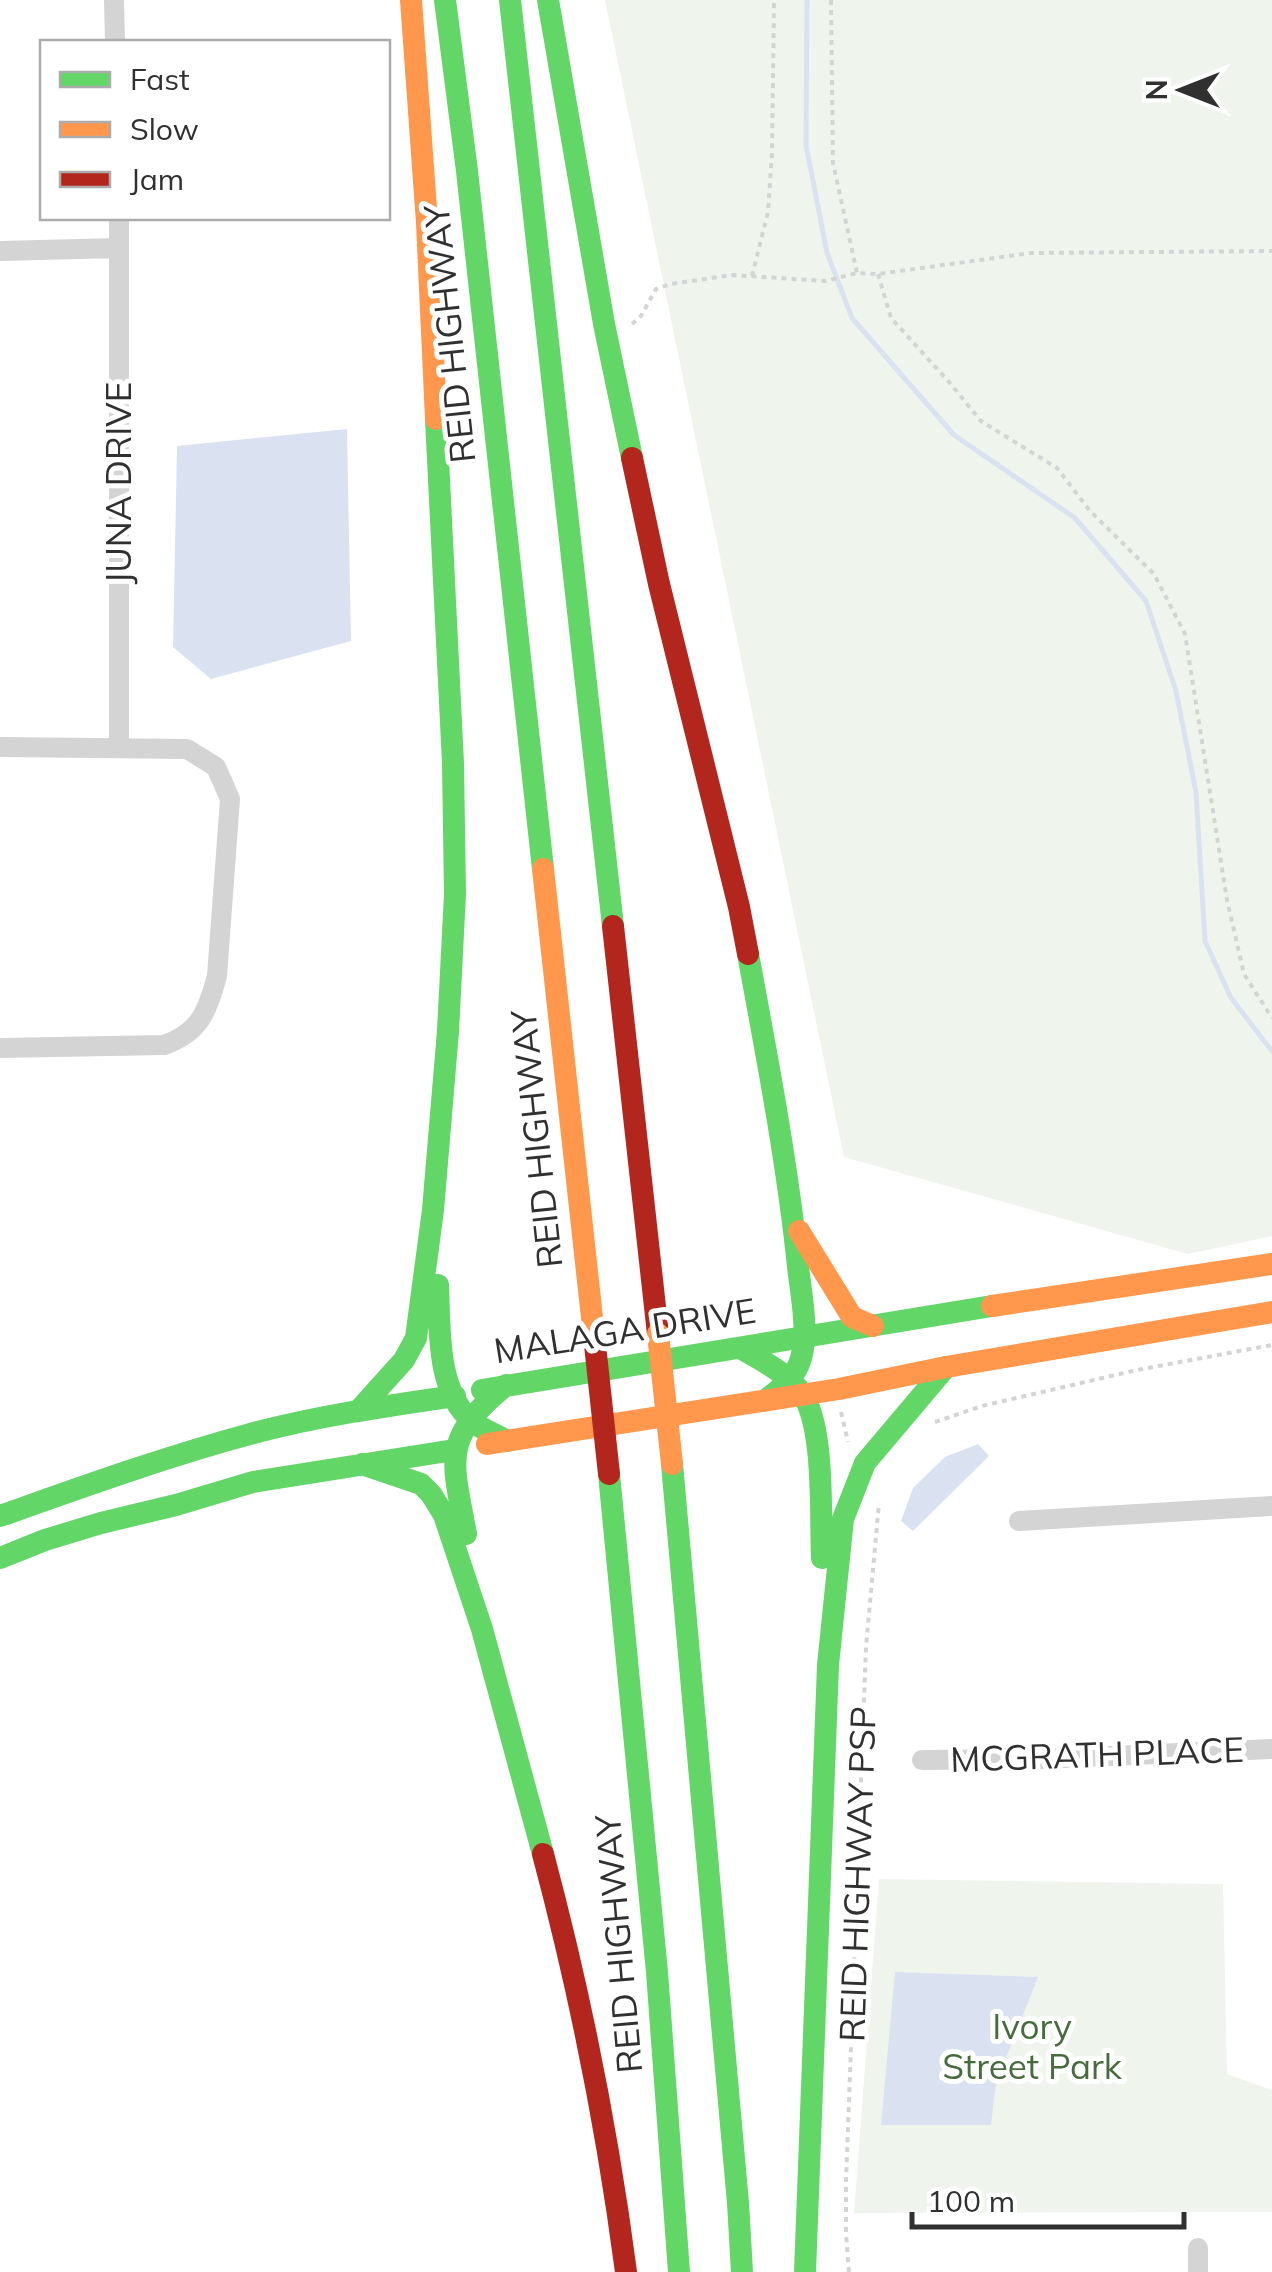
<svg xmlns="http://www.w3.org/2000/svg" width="1272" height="2272" font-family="Mulish,sans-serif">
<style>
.green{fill:#eff5ed}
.water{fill:#dae2f2}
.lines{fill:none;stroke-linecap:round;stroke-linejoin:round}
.stream{stroke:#dae2f2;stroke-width:5}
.path{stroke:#d4d4d4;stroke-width:4;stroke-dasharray:5 5;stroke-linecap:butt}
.street{stroke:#d4d4d4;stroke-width:20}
.fast{stroke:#63d668;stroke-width:22}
.slow{stroke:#ff974d;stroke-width:22}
.jam{stroke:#b3261e;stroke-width:22}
.slow-bridge{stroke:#ff974d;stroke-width:22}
.jam-bridge{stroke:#b3261e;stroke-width:22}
.labels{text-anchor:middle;stroke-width:10;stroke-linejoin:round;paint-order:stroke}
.street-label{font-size:35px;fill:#303030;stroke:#fff}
.park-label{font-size:35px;fill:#466c3c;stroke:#fff}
</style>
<rect width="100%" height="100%" fill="#fff"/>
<path class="green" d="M 605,0 L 1272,0 L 1272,1236 L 1188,1254 L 844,1157 Z
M 879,1879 L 1223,1884 L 1227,2074 L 1272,2090 L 1272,2212 L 854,2213 Z"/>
<path class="water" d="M 347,429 L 351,641 L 211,679 L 173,647 L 177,446 Z
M 978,1444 L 989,1456 L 913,1531 L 901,1521 L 913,1488 L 945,1457 Z
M 895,1972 L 1038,1977 L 996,2083 L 991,2125 L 881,2125 Z"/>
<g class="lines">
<path class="stream" d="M 807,0 L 806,145 L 827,253 L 852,318 L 954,435 L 1075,518 L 1146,601 L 1176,691 L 1196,792 L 1205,941 L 1231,998 L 1272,1051"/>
<path class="path" d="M 831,0 L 833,163 L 857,273
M 878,274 L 891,318 L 949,382 L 981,421 L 1057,468 L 1090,511 L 1154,574 L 1185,634 L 1227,900 L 1244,974 L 1272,1018
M 752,276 L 768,212 L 772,154 L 774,0
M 632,324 L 641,316 L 656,289 L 670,284 L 733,275 L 825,281 L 857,273 L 878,274 L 1031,253 L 1272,251
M 841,1412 L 848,1442
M 935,1422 L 982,1406 L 1137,1370 L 1272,1345
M 849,2272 L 846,2234 L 846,2181 L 866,1647 L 879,1503"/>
<path class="street" d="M 114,0 L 115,42
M 119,218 L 119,748
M 0,251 L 119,248
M 0,747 L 187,749 L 216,767 L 230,799 L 217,976 C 207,1011 201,1032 164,1045 L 0,1048
M 1019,1521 L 1272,1506
M 922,1760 L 1040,1759 L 1272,1749
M 1198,2248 L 1198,2272"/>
<path class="fast" d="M 445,0 L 467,171 L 543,869
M 510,0 L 613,926
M 548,0 L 604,324 L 632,458
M 748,954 C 767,1057 787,1161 798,1266 C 801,1296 809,1329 801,1358 C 796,1377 781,1388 767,1399
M 438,1285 C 440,1328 436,1391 472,1421 C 482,1430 496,1434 507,1441
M 740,1348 C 761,1360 789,1374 803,1395 C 825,1430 820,1516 822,1558
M 482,1390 L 992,1306
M 359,1410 L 404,1360 L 416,1338 L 433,1210 L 448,1031 L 455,894 L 453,763 L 436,419
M 362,1464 L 421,1484 L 431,1494 L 444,1515 L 482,1629 L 543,1854
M 672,1464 L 738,2203 L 742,2272
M 609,1474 L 657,1972 L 679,2272
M 0,1516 C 82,1487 165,1457 250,1434 C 317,1416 386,1406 455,1396
M 466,1534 C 452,1458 441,1439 506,1385
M 0,1558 L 45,1540 L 101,1523 L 176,1505 L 253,1482 L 454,1450
M 805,2272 L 828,1665 L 843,1519 L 865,1463 L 946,1367"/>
<path class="slow" d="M 411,0 L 427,223 L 436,419
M 543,869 L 595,1345
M 799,1231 L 852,1317 L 873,1326
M 992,1306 L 1272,1264
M 487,1444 L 839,1389 L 946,1367 L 1272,1312"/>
<path class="jam" d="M 632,458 L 659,584 L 739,907 L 748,954
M 613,926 L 658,1334
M 543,1854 C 579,1989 608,2134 626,2272"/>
<path class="slow-bridge" d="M 658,1334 L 672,1464"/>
<path class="jam-bridge" d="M 595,1345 L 609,1474"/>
</g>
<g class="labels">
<g class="street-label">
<text transform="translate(450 334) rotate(-96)" y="12">REID HIGHWAY</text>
<text transform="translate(119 483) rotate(-90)" y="12">JUNA DRIVE</text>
<text transform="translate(537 1139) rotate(-96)" y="12">REID HIGHWAY</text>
<text transform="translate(625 1331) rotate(-9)" y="12">MALAGA DRIVE</text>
<text transform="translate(1097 1755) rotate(-2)" y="12">MCGRATH PLACE</text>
<text transform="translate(858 1874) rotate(-88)" y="12">REID HIGHWAY PSP</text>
<text transform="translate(619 1944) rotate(-95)" y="12">REID HIGHWAY</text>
</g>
<g class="park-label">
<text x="1032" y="2039">Ivory<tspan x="1032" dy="40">Street Park</tspan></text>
</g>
</g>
<rect x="40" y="40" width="350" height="180" fill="#ffffff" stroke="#acacac" stroke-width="2.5"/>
<rect x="60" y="72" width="50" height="15" fill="#63d668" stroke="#acacac" stroke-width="2.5"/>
<text x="130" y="90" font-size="30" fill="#303030">Fast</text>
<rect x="60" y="122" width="50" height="15" fill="#ff974d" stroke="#acacac" stroke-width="2.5"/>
<text x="130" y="140" font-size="30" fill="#303030">Slow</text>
<rect x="60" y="172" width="50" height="15" fill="#b3261e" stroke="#acacac" stroke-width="2.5"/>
<text x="130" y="190" font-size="30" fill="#303030">Jam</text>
<g transform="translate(1182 90) rotate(270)" stroke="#ffffff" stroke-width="8" paint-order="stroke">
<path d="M0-8L18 38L0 25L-18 38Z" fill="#303030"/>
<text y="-15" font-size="28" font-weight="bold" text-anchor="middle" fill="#303030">N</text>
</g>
<path d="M912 2212v15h272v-15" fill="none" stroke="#303030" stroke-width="5"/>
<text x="927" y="2212" font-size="30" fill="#303030" stroke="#ffffff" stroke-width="8" paint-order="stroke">100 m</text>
</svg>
